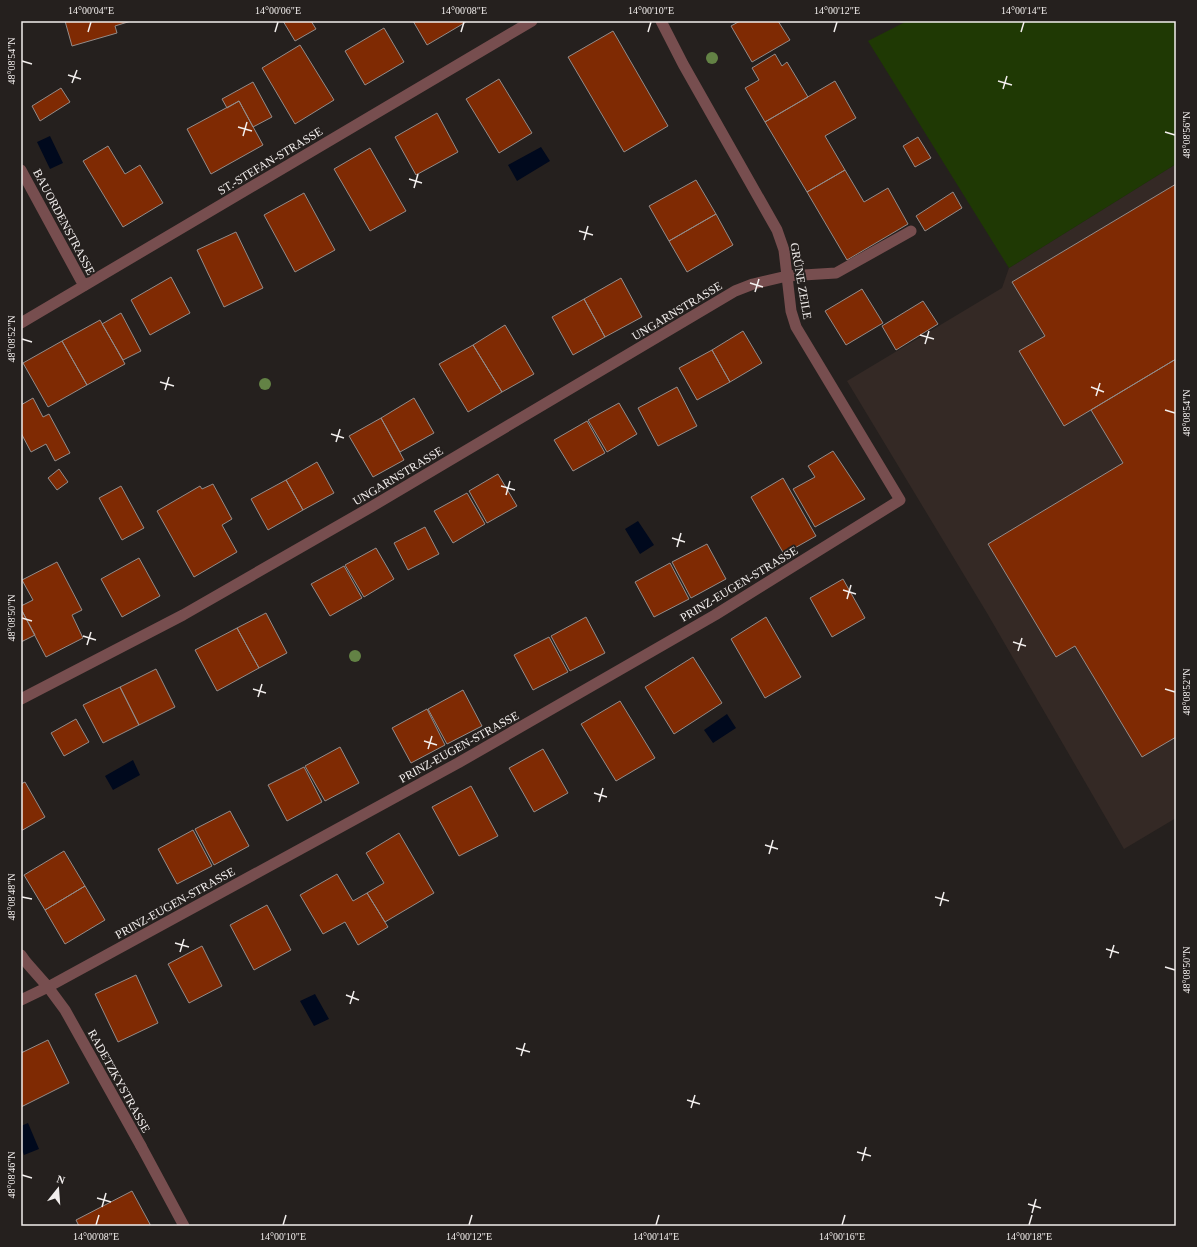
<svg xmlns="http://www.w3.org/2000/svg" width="1197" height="1247" font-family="'Times New Roman',serif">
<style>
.built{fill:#342925}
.green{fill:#1f3904}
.water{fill:#00091d}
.building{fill:#7f2a03;stroke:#938c8a}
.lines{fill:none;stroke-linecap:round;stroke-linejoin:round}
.service{stroke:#774e4f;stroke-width:11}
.minor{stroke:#774e4f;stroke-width:11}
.tree{fill:#638245}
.ticks{fill:none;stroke:#f2eeed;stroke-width:1.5}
.labels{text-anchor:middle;stroke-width:4;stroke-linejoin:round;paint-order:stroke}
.street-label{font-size:12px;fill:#f2eeed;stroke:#25201e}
.neatline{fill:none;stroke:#f2eeed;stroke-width:1.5}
.ticks-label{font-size:10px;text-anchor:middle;fill:#f2eeed}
</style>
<rect width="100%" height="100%" fill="#25201e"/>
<path class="built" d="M 1176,164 L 1176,818 L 1124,849 L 987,613 L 847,381 L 1002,288 L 1009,268 Z"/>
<path class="green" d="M 907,21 L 1176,21 L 1176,164 L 1009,268 L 868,41 Z"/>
<path class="water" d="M 50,136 L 63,163 L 50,169 L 37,142 Z
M 541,147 L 550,161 L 517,181 L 508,165 Z
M 638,521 L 654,545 L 640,554 L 625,529 Z
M 727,714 L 736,728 L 713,743 L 704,730 Z
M 133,760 L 140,775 L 113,790 L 105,776 Z
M 315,994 L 329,1019 L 314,1026 L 300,1001 Z
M 28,1123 L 39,1149 L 24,1155 L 21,1147 L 21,1126 Z"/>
<path class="building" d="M 65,21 L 131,21 L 115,26 L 117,33 L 72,46 Z
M 283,21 L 311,21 L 316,29 L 295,41 Z
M 413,21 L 465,21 L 466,22 L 427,45 Z
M 740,21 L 778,21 L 790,40 L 752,62 L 731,26 Z
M 384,28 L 404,62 L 365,85 L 345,51 Z
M 613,31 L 668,126 L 624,152 L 568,57 Z
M 300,45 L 334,100 L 295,124 L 262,68 Z
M 775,54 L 782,66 L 787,62 L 808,97 L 765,122 L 745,88 L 759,80 L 752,68 Z
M 499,79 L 532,133 L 499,153 L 466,99 Z
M 835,81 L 856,118 L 825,136 L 845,170 L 807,192 L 765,122 Z
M 253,82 L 272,117 L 253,127 L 239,101 L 227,108 L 222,99 Z
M 61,88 L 70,102 L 40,121 L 32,106 Z
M 239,101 L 263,145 L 211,174 L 187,129 Z
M 437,113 L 458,152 L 416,175 L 395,137 Z
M 918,137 L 931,158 L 915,167 L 903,146 Z
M 108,146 L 125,174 L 140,165 L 163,203 L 123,227 L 83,161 Z
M 370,148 L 406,211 L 370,231 L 334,169 Z
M 845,170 L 864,202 L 888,188 L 908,224 L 847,260 L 807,192 Z
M 696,180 L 716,214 L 669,241 L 649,206 Z
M 1176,184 L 1176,359 L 1064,426 L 1019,351 L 1045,336 L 1012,282 Z
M 953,192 L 962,208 L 925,231 L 916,216 Z
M 304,193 L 335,250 L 295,272 L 264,215 Z
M 716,214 L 733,245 L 687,272 L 669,241 Z
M 236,232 L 263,288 L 224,307 L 197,250 Z
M 171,277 L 190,313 L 150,335 L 131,300 Z
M 621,278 L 642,317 L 605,337 L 584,299 Z
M 862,289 L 883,323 L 846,345 L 825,311 Z
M 584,299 L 605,337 L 573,355 L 552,317 Z
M 923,301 L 938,324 L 896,350 L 882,326 Z
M 121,313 L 141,351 L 123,360 L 102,324 Z
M 100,320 L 125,364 L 87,385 L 62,341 Z
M 505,325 L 534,374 L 502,392 L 473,345 Z
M 743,331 L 762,363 L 730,382 L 712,350 Z
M 62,341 L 87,385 L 48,407 L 23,363 Z
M 473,345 L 502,392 L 468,412 L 439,364 Z
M 712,350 L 730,382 L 697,400 L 679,368 Z
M 1176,359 L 1176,737 L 1142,757 L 1075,646 L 1056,657 L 988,544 L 1123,463 L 1091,410 Z
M 677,387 L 697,426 L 658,446 L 638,408 Z
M 33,398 L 43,417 L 49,414 L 70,453 L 55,461 L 46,444 L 31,452 L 21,433 L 21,405 Z
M 414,398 L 434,433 L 400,452 L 381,418 Z
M 619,403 L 637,434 L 607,452 L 588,420 Z
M 381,418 L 404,460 L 373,477 L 349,436 Z
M 587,421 L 605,453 L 573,471 L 554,440 Z
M 833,451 L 865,499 L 815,527 L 793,489 L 815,477 L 808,466 Z
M 317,462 L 334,493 L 303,510 L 286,480 Z
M 59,469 L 68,482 L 57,490 L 48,478 Z
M 498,474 L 517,506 L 487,523 L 469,491 Z
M 783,478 L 816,536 L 784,554 L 751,497 Z
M 286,480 L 303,510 L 268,530 L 251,499 Z
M 213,484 L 232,519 L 222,525 L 237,552 L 194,577 L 157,511 L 200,486 L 202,489 Z
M 121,486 L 144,528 L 122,540 L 99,498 Z
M 467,493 L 485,524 L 453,543 L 434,511 Z
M 425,527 L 439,554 L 408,570 L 394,543 Z
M 707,544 L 726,579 L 691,598 L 672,562 Z
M 376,548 L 394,579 L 364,597 L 345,565 Z
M 139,558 L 160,596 L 122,617 L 101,579 Z
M 57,562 L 82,610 L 72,615 L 83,638 L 46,657 L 21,609 L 21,606 L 33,600 L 22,580 Z
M 670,563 L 689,599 L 654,617 L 635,582 Z
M 344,566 L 362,598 L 330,616 L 311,584 Z
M 843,579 L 865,618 L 832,637 L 810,598 Z
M 21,609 L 35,635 L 21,642 Z
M 266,613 L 287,653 L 259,668 L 237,628 Z
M 586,617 L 605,653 L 570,671 L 551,636 Z
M 766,617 L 801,677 L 765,698 L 731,639 Z
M 237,628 L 259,668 L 217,691 L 195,650 Z
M 549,637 L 568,672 L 533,690 L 514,655 Z
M 693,657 L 722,703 L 674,734 L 645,687 Z
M 156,669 L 175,707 L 139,725 L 120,687 Z
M 120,687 L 139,725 L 103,743 L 83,705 Z
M 463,690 L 482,726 L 447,744 L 428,709 Z
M 620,701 L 655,758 L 616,781 L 581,724 Z
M 427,709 L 445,745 L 411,763 L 392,728 Z
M 76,719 L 89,742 L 64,756 L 51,733 Z
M 340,747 L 359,783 L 325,801 L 305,766 Z
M 543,749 L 568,793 L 534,812 L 509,768 Z
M 304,767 L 322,802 L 287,821 L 268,785 Z
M 25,782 L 45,817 L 21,831 L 21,784 Z
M 471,786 L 498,836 L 459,856 L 432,807 Z
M 230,811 L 249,846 L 214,865 L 195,829 Z
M 193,830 L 212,866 L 177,884 L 158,849 Z
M 399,833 L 434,893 L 385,922 L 367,893 L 384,883 L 366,853 Z
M 64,851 L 85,886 L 45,910 L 24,875 Z
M 337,874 L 353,901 L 367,893 L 388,927 L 358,945 L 345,922 L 323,934 L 300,895 Z
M 85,886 L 105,920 L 65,944 L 45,910 Z
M 267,905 L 291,950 L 254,970 L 230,925 Z
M 202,946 L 222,986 L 189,1003 L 168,964 Z
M 136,975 L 158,1023 L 118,1042 L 95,994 Z
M 48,1040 L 69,1083 L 21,1107 L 21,1053 Z
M 132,1191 L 151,1226 L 79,1226 L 76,1220 Z"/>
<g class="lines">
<path class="service" d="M 787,276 L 836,273 L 911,231
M 141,1146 L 184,1226"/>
<path class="minor" d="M 21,170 L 84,286
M 21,323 L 532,21
M 21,699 L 183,615 L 371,507 L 735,291 L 753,284 L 787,276
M 21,955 L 26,962 L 48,987 L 65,1010 L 141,1146
M 21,1000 L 48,987 L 458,763 L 715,615 L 900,500 L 796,327 L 791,311 L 784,250 L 777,230 L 683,64 L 661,21"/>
</g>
<g class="tree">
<circle cx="712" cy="58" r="6"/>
<circle cx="265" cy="384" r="6"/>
<circle cx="355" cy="656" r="6"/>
</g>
<path class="ticks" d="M 88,32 L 91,22M 275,32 L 278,22M 461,32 L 464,22M 648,32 L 651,22M 834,32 L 837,22M 1021,32 L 1024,22M 22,61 L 32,64M 68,75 L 81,79M 998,81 L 1012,85M 72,83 L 77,70M 1003,89 L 1007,76M 238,127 L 252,131M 1165,132 L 1175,135M 243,136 L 247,122M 409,179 L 422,183M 414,188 L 418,174M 579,231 L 593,235M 584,240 L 588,226M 750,283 L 763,287M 755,292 L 759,279M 920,335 L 934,339M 22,339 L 32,342M 925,344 L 929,331M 160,382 L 174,386M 1091,387 L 1104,392M 165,390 L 169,377M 1096,396 L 1100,383M 1165,410 L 1175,413M 331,434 L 344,438M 336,442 L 340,429M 501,486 L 515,490M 506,495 L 510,481M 672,538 L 685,542M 677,547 L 681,533M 843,590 L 856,594M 847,599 L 851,585M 22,618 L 32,621M 83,636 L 96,640M 1013,642 L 1026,646M 87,645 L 91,632M 1018,651 L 1022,638M 253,689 L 266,693M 1165,689 L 1175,692M 258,697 L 262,684M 424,741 L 437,745M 428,749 L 432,736M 594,793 L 607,797M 599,802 L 603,788M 765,845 L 778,849M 769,854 L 773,840M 22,897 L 32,899M 935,897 L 949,901M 940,906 L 944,892M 175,943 L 189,947M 1106,949 L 1119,953M 180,952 L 184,939M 1110,958 L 1114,945M 1165,967 L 1175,970M 346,995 L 359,1000M 350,1004 L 354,991M 516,1048 L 530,1052M 521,1056 L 525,1043M 687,1100 L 700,1104M 691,1108 L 695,1095M 857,1152 L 871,1156M 862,1161 L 866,1147M 22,1175 L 32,1178M 97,1198 L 111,1202M 1028,1204 L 1041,1208M 102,1207 L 106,1193M 1032,1213 L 1036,1199M 96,1225 L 99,1215M 283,1225 L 286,1215M 469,1225 L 472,1215M 656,1225 L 659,1215M 842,1225 L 845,1215M 1029,1225 L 1032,1215"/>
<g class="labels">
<g class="street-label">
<text transform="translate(270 161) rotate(-31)" y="4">ST.-STEFAN-STRASSE</text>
<text transform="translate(64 222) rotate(62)" y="4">BAUORDENSTRASSE</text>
<text transform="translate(801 281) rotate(80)" y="4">GRÜNE ZEILE</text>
<text transform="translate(677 311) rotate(-31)" y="4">UNGARNSTRASSE</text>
<text transform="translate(398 476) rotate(-31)" y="4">UNGARNSTRASSE</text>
<text transform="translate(739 584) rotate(-31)" y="4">PRINZ-EUGEN-STRASSE</text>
<text transform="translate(459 747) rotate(-29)" y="4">PRINZ-EUGEN-STRASSE</text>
<text transform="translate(175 903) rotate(-29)" y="4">PRINZ-EUGEN-STRASSE</text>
<text transform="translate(119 1081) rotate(61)" y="4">RADETZKYSTRASSE</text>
</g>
</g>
<rect width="1197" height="1247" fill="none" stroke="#25201e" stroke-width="44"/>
<g transform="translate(58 1189) rotate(17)" stroke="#25201e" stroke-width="3" paint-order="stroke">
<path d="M0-3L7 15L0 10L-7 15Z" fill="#f2eeed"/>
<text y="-6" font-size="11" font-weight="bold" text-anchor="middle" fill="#f2eeed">N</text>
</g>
<rect x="22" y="22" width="1153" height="1203" class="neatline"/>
<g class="ticks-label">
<text x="91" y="14">14°00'04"E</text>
<text x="278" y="14">14°00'06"E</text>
<text x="464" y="14">14°00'08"E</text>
<text x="651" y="14">14°00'10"E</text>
<text x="837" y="14">14°00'12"E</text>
<text x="1024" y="14">14°00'14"E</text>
<text transform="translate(11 61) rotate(-90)" y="4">48°08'54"N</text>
<text transform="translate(1186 135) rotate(-90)" y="4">48°08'56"N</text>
<text transform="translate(11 339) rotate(-90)" y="4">48°08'52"N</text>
<text transform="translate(1186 413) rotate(-90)" y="4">48°08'54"N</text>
<text transform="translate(11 618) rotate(-90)" y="4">48°08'50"N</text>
<text transform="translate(1186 692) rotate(-90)" y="4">48°08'52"N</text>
<text transform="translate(11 897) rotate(-90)" y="4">48°08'48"N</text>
<text transform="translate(1186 970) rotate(-90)" y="4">48°08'50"N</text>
<text transform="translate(11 1175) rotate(-90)" y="4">48°08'46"N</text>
<text x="96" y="1240">14°00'08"E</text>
<text x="283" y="1240">14°00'10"E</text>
<text x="469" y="1240">14°00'12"E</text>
<text x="656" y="1240">14°00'14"E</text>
<text x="842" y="1240">14°00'16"E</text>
<text x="1029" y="1240">14°00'18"E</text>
</g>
</svg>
